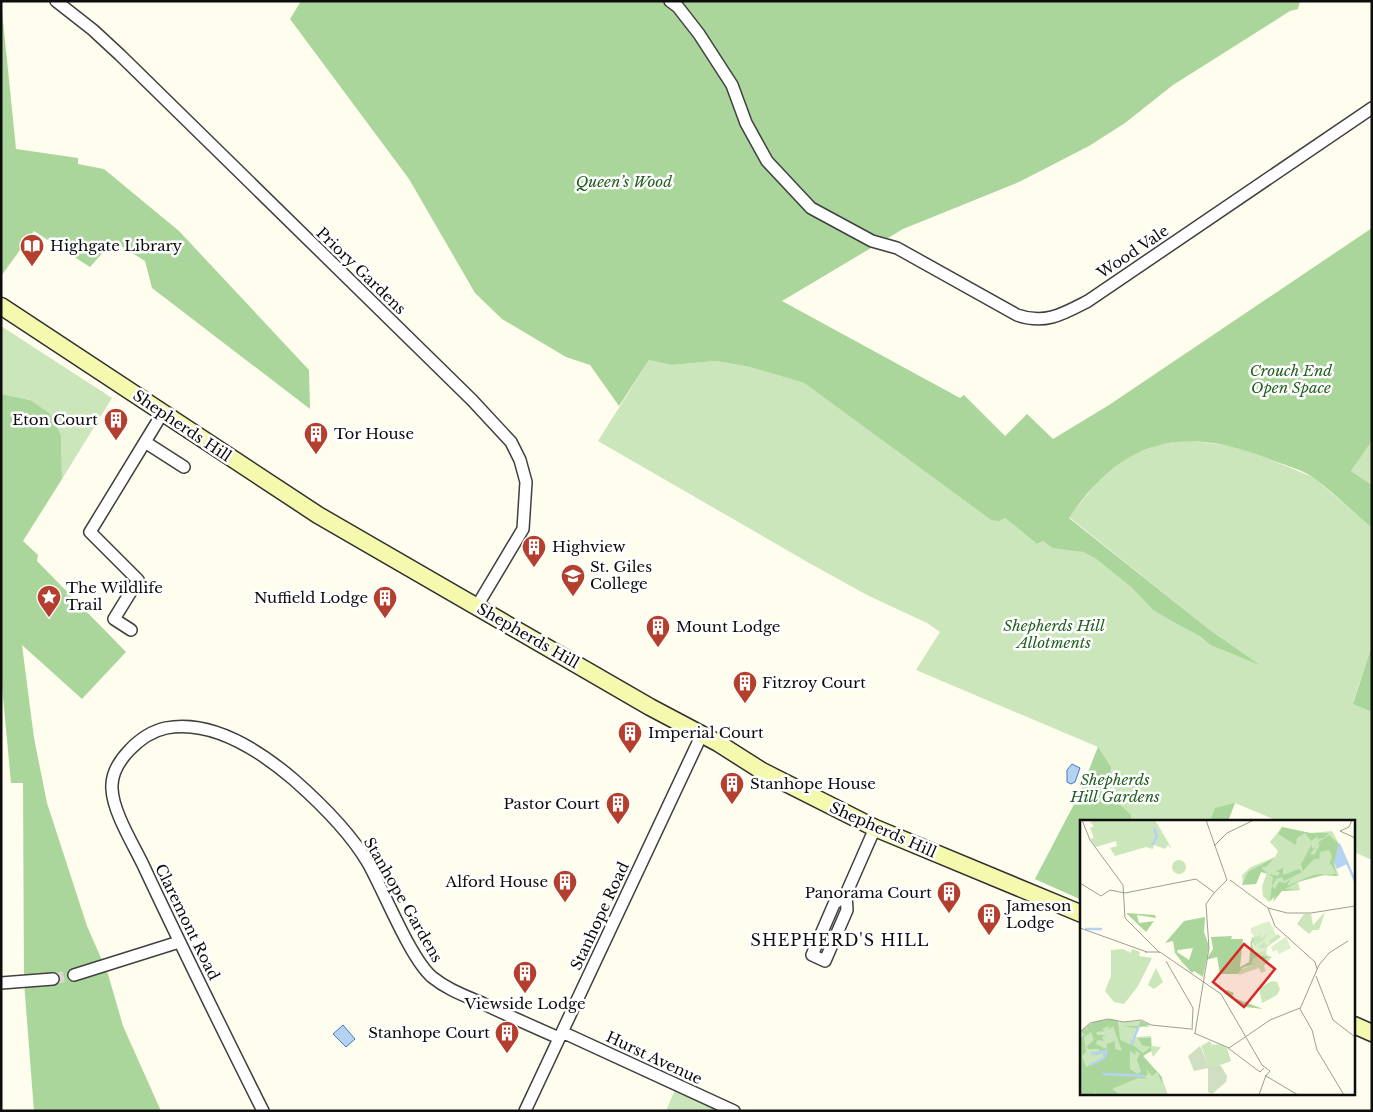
<svg xmlns="http://www.w3.org/2000/svg" width="1373" height="1112" font-family="'Libre Baskerville',serif">
<style>
.green{fill:#cae6ba}
.forest{fill:#abd69b}
.water{fill:#b6d2f2;stroke:#427ac4}
.lines{fill:none;stroke-linecap:round;stroke-linejoin:round}
.street-tunnel{stroke:#dad9cc;stroke-width:11;stroke-dasharray:11 5.5;stroke-linecap:butt}
.street-casing{stroke:#404040;stroke-width:14}
.secondary-casing{stroke:#2f2f2f;stroke-width:19}
.street{stroke:#fff;stroke-width:11}
.secondary{stroke:#f5f9ae;stroke-width:16}
.labels{text-anchor:middle;stroke-width:5;stroke-linejoin:round;paint-order:stroke}
.park-label{font-size:15px;font-style:italic;fill:#246022;stroke:#fff}
.poi-label{font-size:15px;fill:#0d0d0d;stroke:#fff;text-anchor:start}
.street-label{font-size:15px;fill:#0d0d0d;stroke:#fff}
.neighbourhood-label{font-size:16px;letter-spacing:1px;fill:#0d0d0d;stroke:#fff}
.inset-river{fill:none;stroke:#b6d2f2;stroke-width:2.5}
.inset-road{fill:none;stroke:#9e9d94;stroke-width:1}
.view{fill:#d62828;fill-opacity:0.15;stroke:#d62828;stroke-width:2.5}
.inset-edge{fill:none;stroke:#0d0d0d;stroke-width:2.5}
</style>
<rect width="100%" height="100%" fill="#fefdee"/>
<path class="green" d="M 1,326 L 112,398 L 62,479 L 61,435 L 30,400 L 1,394 Z
M 649,360 L 671,365 L 716,361 L 750,367 L 804,383 L 991,520 L 1005,518 L 1037,544 L 1043,541 L 1051,546 L 1083,552 L 1096,559 L 1131,587 L 1153,610 L 1201,637 L 1210,645 L 1257,663 L 1210,630 L 1069,517 L 1101,477 L 1129,456 L 1157,445 L 1186,440 L 1238,447 L 1313,477 L 1372,528 L 1372,645 L 1353,703 L 1372,712 L 1372,860 L 1354,852 L 1354,821 L 1278,821 L 1235,803 L 1228,821 L 1082,821 L 1082,900 L 1035,879 L 1080,793 L 1098,747 L 916,670 L 940,632 L 927,623 L 867,595 L 811,564 L 598,441 Z
M 1372,441 L 1372,485 L 1351,471 Z
M 677,1085 L 734,1111 L 666,1111 Z"/>
<path class="forest" d="M 1,1 L 16,149 L 78,158 L 78,164 L 104,169 L 179,231 L 309,370 L 310,409 L 152,288 L 145,261 L 113,241 L 90,267 L 34,231 L 1,276 Z
M 301,1 L 1300,1 L 1298,9 L 1290,11 L 1173,85 L 1125,123 L 1089,146 L 1019,182 L 903,229 L 782,301 L 960,398 L 964,395 L 1005,436 L 1027,414 L 1053,439 L 1109,405 L 1372,228 L 1372,441 L 1351,471 L 1372,485 L 1372,528 C 1353,512 1334,493 1314,478 C 1302,469 1283,465 1269,459 C 1182,424 1122,439 1069,518 L 1210,630 L 1260,665 L 1210,645 L 1201,637 L 1170,620 L 1153,610 L 1131,587 L 1096,559 L 1083,552 L 1053,548 L 1043,541 L 1037,544 L 1005,518 L 999,521 L 991,520 L 804,383 L 750,367 L 716,361 L 671,365 L 649,360 L 619,406 L 590,365 L 566,357 L 502,319 L 475,293 L 409,179 L 290,19 Z
M 1,394 L 30,400 L 49,413 L 61,435 L 62,479 L 23,541 L 38,555 L 37,561 L 126,652 L 82,699 L 22,645 L 34,738 L 47,803 L 87,926 L 108,974 L 123,1026 L 161,1111 L 34,1111 L 24,982 L 23,783 L 11,783 L 1,675 Z
M 1372,645 L 1372,712 L 1353,704 Z
M 1098,747 L 1111,767 L 1109,785 L 1112,797 L 1131,815 L 1131,821 L 1082,821 L 1082,900 L 1035,879 L 1080,793 Z
M 1235,803 L 1228,821 L 1210,821 L 1215,808 Z"/>
<path class="water" d="M 1072,764 L 1080,768 L 1075,782 L 1071,784 L 1067,782 L 1067,770 Z
M 343,1025 L 355,1039 L 346,1047 L 333,1034 Z"/>
<g class="lines">
<path class="street-tunnel" d="M 53,979 L 74,975"/>
<defs>
<path id="street" d="M 56,1 L 93,30 L 120,55 L 472,400 L 511,442 L 520,460 L 526,482 L 523,529 L 477,606
M 670,1 L 678,7 L 699,34 L 732,85 L 746,123 L 767,161 L 811,208 L 872,241 L 897,248 L 1017,315 C 1045,325 1063,314 1088,301 L 1372,108
M 145,442 L 184,467
M 131,630 L 114,619 L 138,580 L 90,532 L 162,414
M 846,894 L 834,904 L 812,955 L 825,961 L 847,910 L 846,894 L 875,828
M 74,975 L 179,942
M 1,983 L 53,979
M 562,1032 L 734,1111
M 263,1111 C 223,1031 183,950 145,869 C 135,847 113,813 112,789 C 110,762 142,733 166,728 C 213,719 260,751 293,779 C 318,801 351,834 368,863 C 384,891 410,958 432,977 C 448,990 466,996 484,1004 C 509,1016 534,1027 559,1038
M 525,1111 L 702,734"/>
<path id="secondary" d="M 1,306 L 318,515 L 650,707 L 718,743 L 762,771 L 875,828 L 1082,914
M 1354,1025 L 1372,1033"/>
</defs>
<use href="#street" class="street-casing"/>
<use href="#secondary" class="secondary-casing"/>
<use href="#street" class="street"/>
<use href="#secondary" class="secondary"/>
</g>
<defs>
<symbol id="library-pin" viewBox="-11 -11 22 30"><path d="M0 17L-7.5 6A9.5 9.5 0 1 1 7.5 6Z" fill="#b43f2e" stroke="#fff"/><path d="M-6-4Q-3-5.5-.7-3.5V5Q-3 3-6 4ZM6-4Q3-5.5 .7-3.5V5Q3 3 6 4Z" fill="#fff"/></symbol>
<symbol id="building-pin" viewBox="-11 -11 22 30"><path d="M0 17L-7.5 6A9.5 9.5 0 1 1 7.5 6Z" fill="#b43f2e" stroke="#fff"/><path d="M-4-6H4V6H1V3H-1V6H-4ZM-2.5-4.3h1.7v1.8h-1.7ZM.8-4.3h1.7v1.8H.8ZM-2.5-1h1.7V.8h-1.7ZM.8-1h1.7V.8H.8Z" fill="#fff"/></symbol>
<symbol id="university-pin" viewBox="-11 -11 22 30"><path d="M0 17L-7.5 6A9.5 9.5 0 1 1 7.5 6Z" fill="#b43f2e" stroke="#fff"/><path d="M0-5L7-2L0 1L-7-2ZM-4 1L0 2.5L4 1V4Q0 6-4 4Z" fill="#fff"/></symbol>
<symbol id="sight-pin" viewBox="-11 -11 22 30"><path d="M0 17L-7.5 6A9.5 9.5 0 1 1 7.5 6Z" fill="#b43f2e" stroke="#fff"/><path d="M0-6L1.8-2.2L6-1.7L2.9 1.2L3.7 5.4L0 3.3L-3.7 5.4L-2.9 1.2L-6-1.7L-1.8-2.2Z" fill="#fff"/></symbol>
</defs>
<g fill-rule="evenodd">
<use href="#library-pin" x="18" y="232" width="28" height="38"/>
<use href="#building-pin" x="102" y="406" width="28" height="38"/>
<use href="#building-pin" x="302" y="420" width="28" height="38"/>
<use href="#building-pin" x="520" y="533" width="28" height="38"/>
<use href="#university-pin" x="559" y="562" width="28" height="38"/>
<use href="#sight-pin" x="35" y="583" width="28" height="38"/>
<use href="#building-pin" x="371" y="584" width="28" height="38"/>
<use href="#building-pin" x="644" y="613" width="28" height="38"/>
<use href="#building-pin" x="731" y="669" width="28" height="38"/>
<use href="#building-pin" x="616" y="719" width="28" height="38"/>
<use href="#building-pin" x="718" y="770" width="28" height="38"/>
<use href="#building-pin" x="604" y="790" width="28" height="38"/>
<use href="#building-pin" x="551" y="868" width="28" height="38"/>
<use href="#building-pin" x="935" y="879" width="28" height="38"/>
<use href="#building-pin" x="975" y="901" width="28" height="38"/>
<use href="#building-pin" x="511" y="959" width="28" height="38"/>
<use href="#building-pin" x="493" y="1019" width="28" height="38"/>
</g>
<g class="labels">
<g class="park-label">
<text x="624" y="187">Queen’s Wood</text>
<text x="1291" y="376">Crouch End<tspan x="1291" dy="17">Open Space</tspan></text>
<text x="1054" y="631">Shepherds Hill<tspan x="1054" dy="17">Allotments</tspan></text>
<text x="1115" y="785">Shepherds<tspan x="1115" dy="17">Hill Gardens</tspan></text>
</g>
<g class="poi-label">
<text x="50" y="251">Highgate Library</text>
<text x="98" y="425" text-anchor="end">Eton Court</text>
<text x="334" y="439">Tor House</text>
<text x="552" y="552">Highview</text>
<text x="590" y="572">St. Giles<tspan x="590" dy="17">College</tspan></text>
<text x="66" y="593">The Wildlife<tspan x="66" dy="17">Trail</tspan></text>
<text x="368" y="603" text-anchor="end">Nuffield Lodge</text>
<text x="676" y="632">Mount Lodge</text>
<text x="762" y="688">Fitzroy Court</text>
<text x="648" y="738">Imperial Court</text>
<text x="750" y="789">Stanhope House</text>
<text x="600" y="809" text-anchor="end">Pastor Court</text>
<text x="548" y="887" text-anchor="end">Alford House</text>
<text x="932" y="898" text-anchor="end">Panorama Court</text>
<text x="1006" y="911">Jameson<tspan x="1006" dy="17">Lodge</tspan></text>
<text x="525" y="1009" text-anchor="middle">Viewside Lodge</text>
<text x="490" y="1038" text-anchor="end">Stanhope Court</text>
</g>
<g class="street-label">
<text transform="translate(1133 252) rotate(-34)" y="5">Wood Vale</text>
<text transform="translate(361 271) rotate(44)" y="5">Priory Gardens</text>
<text transform="translate(182 426) rotate(34)" y="5">Shepherds Hill</text>
<text transform="translate(528 636) rotate(30)" y="5">Shepherds Hill</text>
<text transform="translate(883 830) rotate(24)" y="5">Shepherds Hill</text>
<text transform="translate(403 900) rotate(60)" y="5">Stanhope Gardens</text>
<text transform="translate(600 916) rotate(-65)" y="5">Stanhope Road</text>
<text transform="translate(187 922) rotate(64)" y="5">Claremont Road</text>
<text transform="translate(654 1058) rotate(25)" y="5">Hurst Avenue</text>
</g>
<g class="neighbourhood-label">
<text x="840" y="946">SHEPHERD'S HILL</text>
</g>
</g>
<g transform="translate(1080 820)">
<rect width="275" height="275" fill="#fefdee"/>
<path d="M 13,0 L 75,0 L 92,29 L 88,25 L 85,29 L 74,25 L 73,29 L 66,27 L 35,36 L 30,28 L 37,26 L 36,21 L 16,27 L 10,19 L 14,18 L 10,8 L 14,6 L 10,2 ZM 202,7 L 230,13 L 252,11 L 259,24 L 254,43 L 259,56 L 236,55 L 218,62 L 220,70 L 202,71 L 189,82 L 183,76 L 182,66 L 187,53 L 181,52 L 176,64 L 164,62 L 163,65 L 162,55 L 171,47 L 195,37 L 198,31 L 190,22 ZM92 47a7 7 0 1 1 14 0a7 7 0 1 1-14 0ZM 245,92 L 239,110 L 233,110 L 229,114 L 217,104 L 224,94 L 231,94 L 233,105 ZM 195,107 L 187,114 L 190,120 L 198,114 L 201,117 L 187,127 L 186,134 L 192,137 L 184,146 L 186,151 L 181,153 L 179,148 L 159,155 L 159,150 L 172,145 L 174,138 L 181,136 L 184,140 L 190,137 L 177,135 L 171,118 ZM 43,129 L 51,133 L 52,129 L 60,132 L 59,136 L 72,138 L 58,166 L 44,184 L 34,182 L 25,171 L 31,156 L 31,130 ZM 76,148 L 83,162 L 74,169 L 68,165 ZM 192,161 L 197,162 L 200,169 L 197,175 L 182,183 L 179,168 ZM 61,201 L 70,207 L 58,207 L 55,217 L 71,216 L 72,226 L 81,227 L 73,237 L 71,231 L 63,236 L 82,258 L 88,275 L 0,275 L 0,213 L 9,204 ZM 130,221 L 132,225 L 141,224 L 147,228 L 151,241 L 138,246 L 128,245 L 121,226 Z" fill="#cae6ba"/>
<path d="M 202,7 L 230,13 L 249,13 L 244,18 L 237,19 L 238,16 L 231,21 L 225,13 L 217,18 L 216,25 L 198,14 ZM 249,15 L 259,24 L 254,45 L 257,56 L 244,55 L 256,54 L 251,44 L 249,46 L 252,36 L 249,30 L 240,32 L 239,39 L 234,39 L 223,51 L 221,44 L 232,24 L 232,29 L 236,27 L 230,34 L 234,35 L 241,23 L 238,25 L 239,22 ZM 194,38 L 186,47 L 181,47 L 188,54 L 181,52 L 176,64 L 162,65 L 168,52 ZM 203,48 L 203,55 L 219,49 L 222,52 L 204,61 L 202,57 L 196,59 L 192,66 L 195,69 L 199,62 L 206,63 L 211,58 L 207,66 L 233,55 L 243,54 L 244,55 L 218,62 L 205,69 L 220,70 L 202,71 L 193,82 L 195,75 L 190,81 L 193,57 L 189,54 L 198,56 L 200,53 L 196,51 ZM 46,93 L 75,95 L 76,98 L 57,95 L 59,103 L 74,101 L 66,112 ZM 125,97 L 124,112 L 129,126 L 123,157 L 114,151 L 112,153 L 102,142 L 95,133 L 93,121 L 85,123 L 104,101 ZM 113,128 L 109,140 L 97,132 L 98,130 ZM 152,116 L 151,119 L 163,119 L 160,147 L 169,142 L 171,121 L 173,119 L 172,125 L 177,135 L 190,137 L 184,140 L 181,136 L 174,138 L 172,144 L 180,142 L 162,148 L 158,154 L 140,154 L 137,137 L 126,140 L 133,129 L 131,117 ZM 147,170 L 154,173 L 152,177 L 157,179 L 183,189 L 166,187 L 143,173 ZM 31,199 L 38,201 L 40,220 L 51,225 L 57,208 L 42,206 L 58,206 L 61,201 L 70,205 L 58,207 L 53,225 L 63,233 L 71,227 L 62,225 L 58,218 L 71,218 L 71,231 L 63,236 L 82,257 L 82,263 L 77,252 L 72,256 L 66,249 L 68,254 L 64,257 L 68,259 L 58,258 L 32,269 L 40,275 L 16,275 L 15,271 L 14,275 L 0,275 L 0,219 L 5,214 L 1,212 L 5,207 L 7,211 L 7,206 L 14,202 ZM 29,206 L 28,210 L 33,206 L 34,209 L 42,231 L 35,229 L 35,221 L 27,224 L 26,229 L 16,224 L 17,220 L 24,221 L 22,217 L 26,215 L 17,215 L 16,212 L 25,211 L 22,209 ZM 11,212 L 14,220 L 7,226 L 8,229 L 19,229 L 20,232 L 14,236 L 23,233 L 24,238 L 6,247 L 2,236 L 6,232 L 4,217 ZM 50,231 L 56,235 L 55,231 L 60,233 L 57,240 L 61,251 L 58,254 L 50,249 Z" fill="#abd69b" fill-rule="evenodd"/>
<path d="M 120,226 L 128,245 L 141,246 L 147,256 L 146,262 L 132,274 L 128,272 L 128,248 L 114,251 L 108,236 Z" fill="#d0dec1"/>
<path d="M 189,101 L 197,116 L 189,120 L 190,124 L 187,126 L 184,122 L 178,127 L 185,128 L 185,125 L 186,131 L 177,133 L 174,126 L 183,120 L 191,109 L 182,118 L 180,116 L 182,114 L 176,117 L 171,113 L 171,108 ZM 206,117 L 211,128 L 199,134 L 197,130 L 193,132 L 191,127 Z" fill="#dceecb"/>
<path d="M 259,24 L 267,44 L 257,49 L 254,43 Z" fill="#b6d2f2"/>
<path class="inset-river" d="M 259,24 L 275,61M 72,25 L 77,17 L 74,8M 5,109 L 22,109M 51,225 L 59,206M 11,234 L 27,231M 10,245 L 24,238 L 27,230M 23,254 L 64,256"/>
<path class="inset-road" d="M 2,0 L 10,20 L 43,65 L 45,98 L 80,133M 126,0 L 147,60 L 134,73M 272,0 L 269,7 L 260,11 L 275,18M 134,26 L 147,13 L 174,0M 150,60 L 188,88 L 207,93 L 231,93 L 275,86M 0,63 L 21,76 L 30,70 L 45,73M 45,73 L 116,59 L 135,73M 188,88 L 195,106 L 235,142 L 237,149M 0,108 L 67,132M 65,132 L 80,132 L 141,174 L 182,245 L 190,251 L 186,256 L 218,275M 86,141 L 113,188 L 112,210M 236,156 L 253,200 L 275,217M 0,212 L 10,203 L 28,199 L 44,202 L 61,200 L 71,205 L 111,209M 114,213 L 149,228M 115,213 L 129,128 L 126,84 L 134,73M 148,228 L 180,252 L 184,248M 149,228 L 190,200 L 220,188M 179,275 L 186,255M 264,275 L 237,230 L 232,210 L 220,189 L 239,145 L 249,133 L 268,121"/>
<path class="view" d="M 164,124 L 195,149 L 164,187 L 133,162 Z"/>
<rect width="275" height="275" class="inset-edge"/>
</g>
<rect width="1373" height="1112" fill="none" stroke="#0d0d0d" stroke-width="5"/>
</svg>
